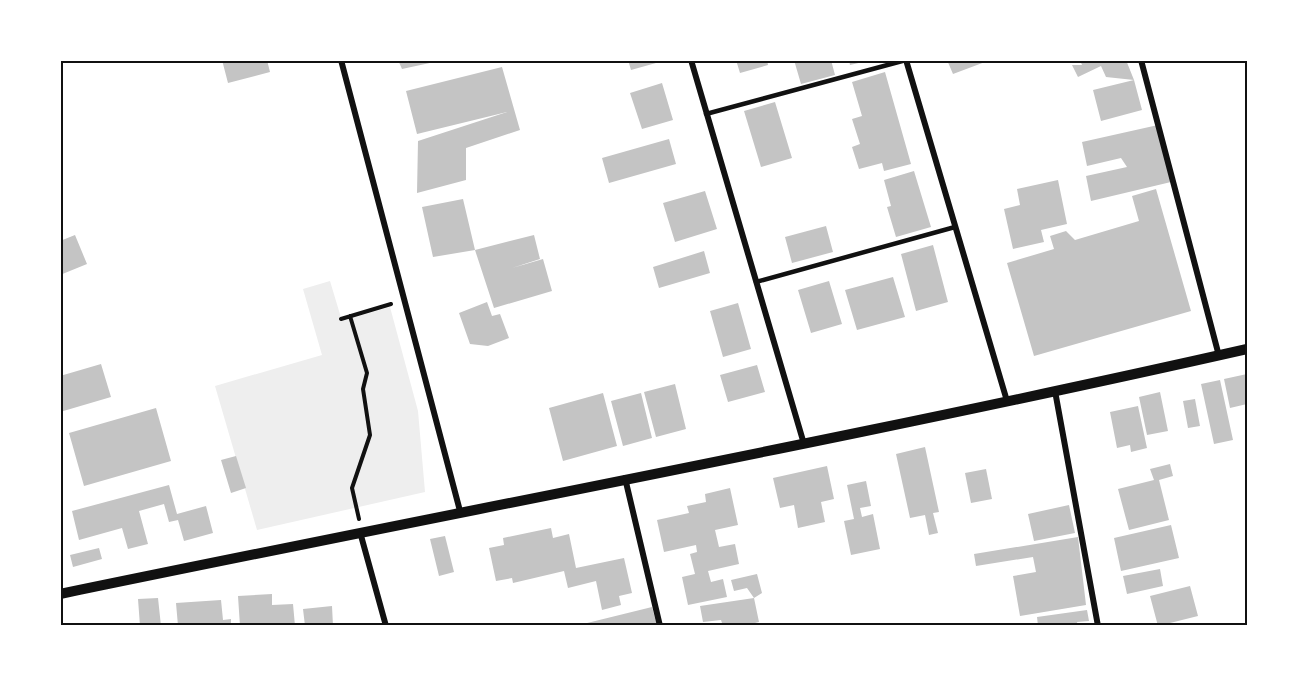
<svg xmlns="http://www.w3.org/2000/svg" width="1307" height="686" font-family="Rubik,sans-serif">
<style>
.green{fill:#eee}
.building{fill:#c4c4c4}
.lines{fill:none;stroke-linecap:round;stroke-linejoin:round}
.path{stroke:#111;stroke-width:4}
.service{stroke:#111;stroke-width:4.5}
.minor{stroke:#111;stroke-width:6}
.tertiary{stroke:#111;stroke-width:10}
.neatline{fill:none;stroke:#111;stroke-width:2}
</style>
<rect width="100%" height="100%" fill="#fff"/>
<path class="green" d="M 330,281 L 342,321 L 390,307 L 418,411 L 425,492 L 257,530 L 215,386 L 322,355 L 303,289 Z"/>
<path class="building" d="M 222,60 L 267,60 L 270,72 L 228,83 Z
M 398,60 L 439,60 L 439,61 L 402,69 Z
M 628,60 L 655,60 L 656,63 L 631,70 Z
M 736,60 L 767,60 L 768,65 L 740,73 Z
M 794,60 L 831,60 L 835,75 L 801,84 Z
M 849,60 L 866,60 L 867,61 L 850,65 Z
M 947,60 L 984,60 L 985,62 L 953,74 Z
M 1080,60 L 1126,60 L 1134,80 L 1106,77 L 1101,66 L 1078,77 L 1072,65 L 1082,65 Z
M 502,67 L 520,130 L 466,148 L 466,180 L 417,193 L 418,141 L 507,112 L 417,134 L 406,91 Z
M 885,72 L 911,164 L 884,171 L 882,163 L 859,169 L 852,147 L 860,144 L 852,119 L 862,116 L 852,82 Z
M 1134,80 L 1142,110 L 1101,121 L 1093,90 Z
M 662,83 L 673,120 L 642,129 L 630,93 Z
M 775,102 L 792,158 L 761,167 L 744,111 Z
M 1158,125 L 1171,182 L 1091,201 L 1086,176 L 1127,167 L 1121,158 L 1087,166 L 1082,142 Z
M 669,139 L 676,164 L 609,183 L 602,158 Z
M 914,171 L 931,227 L 896,237 L 887,207 L 891,206 L 884,180 Z
M 1058,180 L 1067,224 L 1041,230 L 1044,242 L 1013,249 L 1004,209 L 1020,205 L 1017,189 Z
M 1156,189 L 1191,311 L 1034,356 L 1007,263 L 1054,249 L 1050,236 L 1066,231 L 1075,240 L 1139,221 L 1132,196 Z
M 705,191 L 717,229 L 675,242 L 663,203 Z
M 463,199 L 475,250 L 433,257 L 422,207 Z
M 826,226 L 833,252 L 792,263 L 785,237 Z
M 75,235 L 87,264 L 60,275 L 60,241 Z
M 534,235 L 540,259 L 512,268 L 543,259 L 552,291 L 494,308 L 475,250 Z
M 933,245 L 948,302 L 916,311 L 901,254 Z
M 704,251 L 710,273 L 659,288 L 653,267 Z
M 893,277 L 905,317 L 857,330 L 845,290 Z
M 829,281 L 842,324 L 811,333 L 798,290 Z
M 487,302 L 492,316 L 500,314 L 509,338 L 488,346 L 470,344 L 459,313 Z
M 738,303 L 751,349 L 723,357 L 710,311 Z
M 101,364 L 111,397 L 60,412 L 60,376 Z
M 757,365 L 765,392 L 728,402 L 720,375 Z
M 1247,374 L 1247,404 L 1230,408 L 1224,379 Z
M 1220,380 L 1233,440 L 1214,444 L 1201,384 Z
M 675,384 L 686,429 L 656,437 L 644,392 Z
M 1160,392 L 1168,431 L 1147,435 L 1139,397 Z
M 603,393 L 617,446 L 563,461 L 549,408 Z
M 641,393 L 652,438 L 623,446 L 611,401 Z
M 1195,399 L 1200,426 L 1188,428 L 1183,401 Z
M 1138,406 L 1147,448 L 1131,452 L 1130,445 L 1117,448 L 1110,412 Z
M 156,408 L 171,461 L 84,486 L 69,433 Z
M 925,447 L 939,512 L 933,513 L 938,533 L 929,535 L 925,515 L 910,518 L 896,454 Z
M 236,456 L 246,488 L 231,493 L 221,460 Z
M 1170,464 L 1173,476 L 1159,480 L 1169,520 L 1129,530 L 1118,489 L 1154,480 L 1150,469 Z
M 827,466 L 834,499 L 821,502 L 825,522 L 798,528 L 794,505 L 780,508 L 773,478 Z
M 986,469 L 992,499 L 971,503 L 965,473 Z
M 866,481 L 871,506 L 860,508 L 862,517 L 873,514 L 880,549 L 851,555 L 844,521 L 854,519 L 847,485 Z
M 169,485 L 177,514 L 206,506 L 213,533 L 184,541 L 178,520 L 169,522 L 164,504 L 139,511 L 148,544 L 128,549 L 122,528 L 79,540 L 72,511 Z
M 730,488 L 738,525 L 715,530 L 719,547 L 735,544 L 739,564 L 708,571 L 711,582 L 723,579 L 727,597 L 688,605 L 682,577 L 695,574 L 690,554 L 697,552 L 696,545 L 664,552 L 657,520 L 689,513 L 687,506 L 706,502 L 705,494 Z
M 1069,505 L 1075,533 L 1034,541 L 1028,514 Z
M 1171,525 L 1179,558 L 1121,571 L 1114,538 Z
M 551,528 L 553,538 L 569,534 L 576,568 L 624,558 L 632,593 L 619,596 L 621,605 L 602,610 L 596,581 L 568,588 L 564,571 L 513,583 L 512,578 L 496,581 L 489,548 L 504,545 L 503,538 Z
M 445,536 L 454,572 L 439,576 L 430,539 Z
M 1078,537 L 1086,605 L 1020,616 L 1013,576 L 1036,572 L 1033,557 L 976,566 L 974,554 Z
M 99,548 L 102,559 L 73,567 L 70,555 Z
M 1160,569 L 1163,586 L 1127,594 L 1123,576 Z
M 757,574 L 762,593 L 754,598 L 747,588 L 734,591 L 731,580 Z
M 1190,586 L 1198,616 L 1158,626 L 1150,596 Z
M 272,594 L 272,605 L 293,604 L 295,626 L 240,626 L 238,596 Z
M 158,598 L 161,626 L 140,626 L 138,599 Z
M 754,598 L 759,622 L 743,626 L 723,626 L 721,620 L 703,622 L 700,606 Z
M 221,600 L 223,620 L 231,619 L 231,626 L 178,626 L 176,603 Z
M 332,606 L 333,626 L 305,626 L 303,609 Z
M 652,607 L 657,626 L 579,626 L 579,625 Z
M 1087,610 L 1089,621 L 1077,622 L 1078,626 L 1038,626 L 1037,617 Z"/>
<g class="lines">
<path class="path" d="M 350,316 L 367,373 L 363,389 L 370,435 L 352,488 L 359,519
M 341,319 L 391,304"/>
<path class="service" d="M 706,114 L 906,60
M 756,282 L 955,227"/>
<path class="minor" d="M 341,60 L 460,511
M 691,60 L 804,444
M 906,60 L 1007,401
M 1141,60 L 1219,356
M 1055,391 L 1098,626
M 625,478 L 660,626
M 360,532 L 386,626"/>
<path class="tertiary" d="M 60,594 C 455,512 853,438 1247,349"/>
</g>
<rect width="1307" height="686" fill="none" stroke="#ffffff" stroke-width="123"/>
<rect x="62" y="62" width="1184" height="562" class="neatline"/>
</svg>
